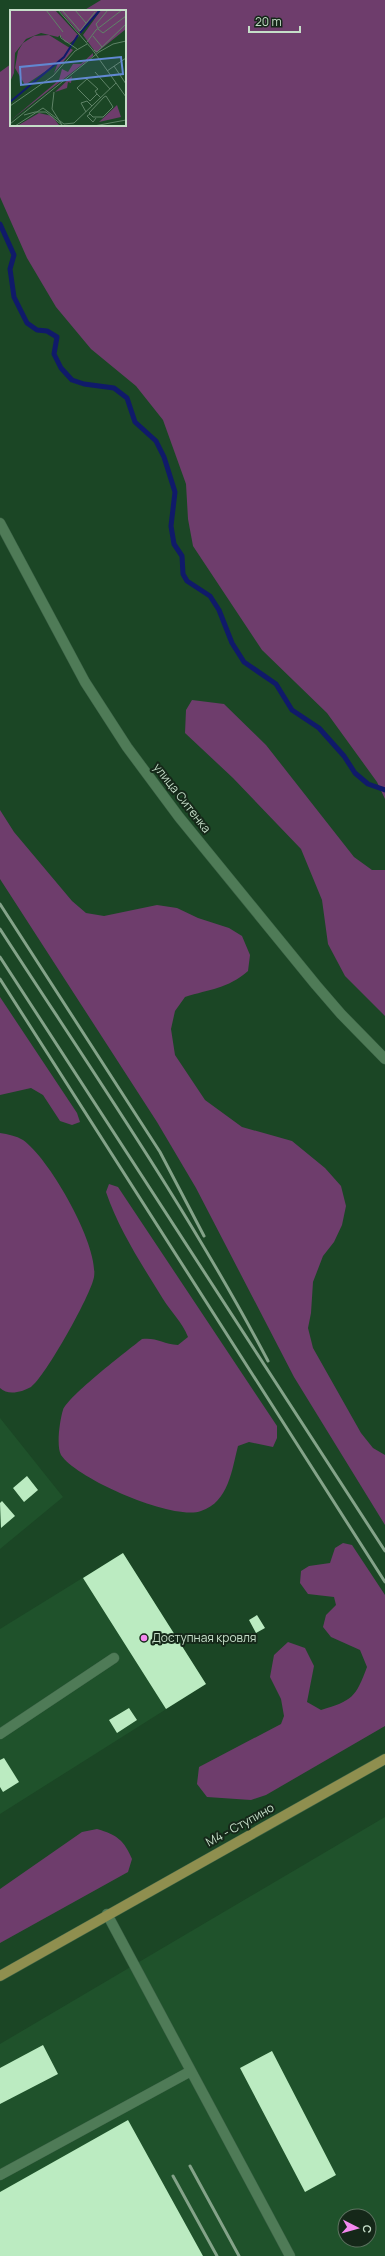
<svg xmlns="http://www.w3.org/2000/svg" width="385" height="2256" font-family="Manrope,sans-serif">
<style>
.built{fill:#1f522b;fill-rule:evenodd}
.green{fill:#6e3d6c}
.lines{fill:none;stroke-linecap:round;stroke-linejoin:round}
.stream{stroke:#101a6a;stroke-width:5}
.building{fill:#bbebc1}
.minor-casing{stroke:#3b6145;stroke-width:11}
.major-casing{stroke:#3b6145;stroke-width:11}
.minor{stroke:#4f7b57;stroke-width:10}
.major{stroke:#8f8f4f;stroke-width:10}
.rail{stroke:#84a389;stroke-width:3}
.poi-dot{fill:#f489ef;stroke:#152819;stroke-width:1.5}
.labels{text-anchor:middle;stroke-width:4;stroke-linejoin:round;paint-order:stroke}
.street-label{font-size:12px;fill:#c6dec9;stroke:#152819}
.poi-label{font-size:12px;fill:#c6dec9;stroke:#152819;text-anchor:start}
.inset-river{fill:none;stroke:#101a6a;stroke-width:2}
.inset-road{fill:none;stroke:#5f8367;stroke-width:1}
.view{fill:#6188d2;fill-opacity:0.15;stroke:#6188d2;stroke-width:2}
.inset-edge{fill:none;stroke:#c6dec9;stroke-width:2}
</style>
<rect width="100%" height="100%" fill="#1b4625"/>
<path class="built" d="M 0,1418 L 63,1497 L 0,1549 Z
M 123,1553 L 206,1684 L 0,1814 L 0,1629 Z
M 385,1817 L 385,2256 L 0,2256 L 0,2044 ZM 345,2216 L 369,2216 L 369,2240 L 345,2240 Z"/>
<path class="green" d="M 101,0 L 385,0 L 385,799 L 377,782 L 327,713 L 262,650 L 193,546 L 188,519 L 186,484 L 163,420 L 136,386 L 91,349 L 56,307 L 27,258 L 0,197 L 0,72 L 11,64 L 11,125 L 125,125 L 125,11 L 83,11 Z
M 192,700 L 224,704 L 266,745 L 354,857 L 372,870 L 385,870 L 385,1016 L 345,976 L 328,944 L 322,900 L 301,849 L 233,778 L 185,733 L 186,710 Z
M 0,810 L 14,832 L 72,901 L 86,913 L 104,916 L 157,905 L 177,908 L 198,918 L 229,928 L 242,936 L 250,955 L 248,971 C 227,989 210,989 185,997 L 175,1011 L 171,1029 L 175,1055 L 205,1100 L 242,1127 L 292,1141 L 325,1168 L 341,1186 L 346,1206 L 342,1225 L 334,1242 L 323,1256 L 313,1282 L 311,1313 L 308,1328 L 313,1348 L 361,1433 L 373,1448 L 385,1455 L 385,1525 L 294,1377 L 196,1188 L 157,1122 L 0,879 Z
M 0,997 L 77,1113 L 80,1122 L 72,1125 L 60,1121 L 43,1095 L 31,1088 L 0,1095 Z
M 0,1133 C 8,1134 16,1136 23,1140 C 49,1158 99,1245 94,1277 C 91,1295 45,1377 31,1387 C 22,1392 8,1396 0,1388 Z
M 109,1184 L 118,1187 L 277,1426 L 277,1438 L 273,1447 L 249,1442 L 238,1446 C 232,1469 229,1502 201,1511 C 173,1521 77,1479 61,1455 C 56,1446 60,1419 63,1410 C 68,1396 127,1351 142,1339 C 156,1337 163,1344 178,1345 L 188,1337 C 182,1322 171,1312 163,1299 C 142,1265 119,1230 106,1192 Z
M 343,1543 L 352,1545 L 385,1595 L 385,1726 L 266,1795 L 251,1800 L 207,1797 L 197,1784 L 199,1767 L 281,1724 L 284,1716 L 281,1699 L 270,1677 L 274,1655 L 288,1642 L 305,1648 L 314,1666 L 307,1702 L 321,1710 C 352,1701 356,1697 367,1667 L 360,1650 L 331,1637 L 323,1627 L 326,1615 L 336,1605 L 334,1597 L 308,1594 L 300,1583 L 301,1571 L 309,1566 L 330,1563 L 335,1548 Z
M 97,1829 C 117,1835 124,1840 132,1859 L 128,1872 L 0,1943 L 0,1889 L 82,1832 Z"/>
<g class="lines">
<path class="stream" d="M 0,224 L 14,255 L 10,269 L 14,297 L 27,323 L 37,330 L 47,331 L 57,337 L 54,354 L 61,368 L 72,380 L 84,384 L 114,388 L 127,398 L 135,422 L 156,441 L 164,457 L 175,492 L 171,526 L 174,544 L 182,556 L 183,574 L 187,581 L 210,596 L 219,610 L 232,643 L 244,662 L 276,684 L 292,710 L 319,728 L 344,756 L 355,773 L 368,784 L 385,790"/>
</g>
<path class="building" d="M 27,1476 L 38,1490 L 24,1502 L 13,1488 Z
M 2,1501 L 15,1516 L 1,1528 L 0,1503 Z
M 123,1553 L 206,1684 L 166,1709 L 83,1578 Z
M 257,1615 L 265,1628 L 256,1633 L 249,1620 Z
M 129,1708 L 137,1720 L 117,1733 L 109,1720 Z
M 4,1758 L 19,1782 L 3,1792 L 0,1787 L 0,1760 Z
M 43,2045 L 58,2074 L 0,2104 L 0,2068 Z
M 272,2051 L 336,2175 L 305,2192 L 240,2068 Z
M 128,2120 L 203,2256 L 0,2256 L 0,2192 Z"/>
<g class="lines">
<defs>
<path id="minor" d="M 0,523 L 85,682 L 127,747 L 179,817 L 316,985 L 341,1014 L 385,1059
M 0,1734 L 114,1658
M 107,1914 L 290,2256
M 0,2175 L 191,2071"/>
<path id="major" d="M 0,1976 L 385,1759"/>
</defs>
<use href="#minor" class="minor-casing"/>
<use href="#major" class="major-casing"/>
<use href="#minor" class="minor"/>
<use href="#major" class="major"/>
<path class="rail" d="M 0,904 L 160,1152 L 204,1236
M 0,929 C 92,1071 189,1211 268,1361
M 0,957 L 385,1551
M 0,979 L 385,1582
M 190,2166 L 239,2256
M 173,2176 L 217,2256"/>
</g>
<circle class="poi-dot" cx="144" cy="1638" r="4"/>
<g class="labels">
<g class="street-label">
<text transform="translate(182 798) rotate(52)" y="4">улица Ситенка</text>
<text transform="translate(240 1825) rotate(-29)" y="4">М4 - Ступино</text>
</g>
<g class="poi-label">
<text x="152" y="1642">Доступная кровля</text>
</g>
</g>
<g transform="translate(10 10)">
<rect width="116" height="116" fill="#1b4625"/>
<path d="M 0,0 L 45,0 L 69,26 L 60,33 L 55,32 L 50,25 L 48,27 L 31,23 L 16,29 L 5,43 L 4,63 L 0,72 ZM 49,0 L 89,0 L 70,24 ZM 91,0 L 116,0 L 116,19 L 86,43 L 73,25 ZM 39,25 L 63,40 L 44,63 L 48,53 L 15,75 L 5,58 L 8,41 L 13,33 L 24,26 ZM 83,43 L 83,46 L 0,111 L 49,70 L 52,59 L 58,62 L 63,54 L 71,54 ZM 62,66 L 61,73 L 58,72 L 57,78 L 45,82 ZM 107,95 L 111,107 L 89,112 L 106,96 ZM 29,103 L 42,106 L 49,115 L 7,116 Z" fill="#6e3d6c"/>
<path class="inset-river" d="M 70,23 L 90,0M 0,92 L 54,47 L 68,25"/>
<path class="inset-road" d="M 36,0 L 53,22M 48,0 L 82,39 L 116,87M 52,0 L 70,21 L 85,2M 65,0 L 76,13M 88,18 L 86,14 L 98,0M 88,19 L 93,23 L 116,6M 50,25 L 51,28 L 67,39M 83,26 L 92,37M 77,32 L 86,20 L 112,0M 84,40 L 87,42 L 116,14M 104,56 L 116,74M 97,61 L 116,48M 85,62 L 100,79M 87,84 L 80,91 L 67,78 L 77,69 L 88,79 L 85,81 L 87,84 L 91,88M 96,86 L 103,97 L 93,107 L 83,107 L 79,103 L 94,87 L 96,86M 0,96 L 43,66 L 65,41 L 77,34M 76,102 L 71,93 L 77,91 L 82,96M 80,104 L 77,106 L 83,112 L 86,108M 14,105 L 25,102 L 36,102 L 52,115 L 42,99 L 44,82M 0,114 L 89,42 L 103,34 L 116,31M 5,116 L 33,98 L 54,114 L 64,113 L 106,73M 84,116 L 116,110"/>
<path class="view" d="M 111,47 L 113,64 L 11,75 L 10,57 Z"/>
<rect width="116" height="116" class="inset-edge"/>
</g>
<g transform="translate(357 2228) rotate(96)"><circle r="19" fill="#152819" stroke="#5c715f"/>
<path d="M0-3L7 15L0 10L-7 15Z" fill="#f489ef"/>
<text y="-6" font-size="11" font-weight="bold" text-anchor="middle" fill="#c6dec9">С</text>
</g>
<path d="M249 26v6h51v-6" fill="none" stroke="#c6dec9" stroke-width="2"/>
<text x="255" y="26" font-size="12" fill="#c6dec9" stroke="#152819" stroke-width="3" paint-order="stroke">20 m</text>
</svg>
